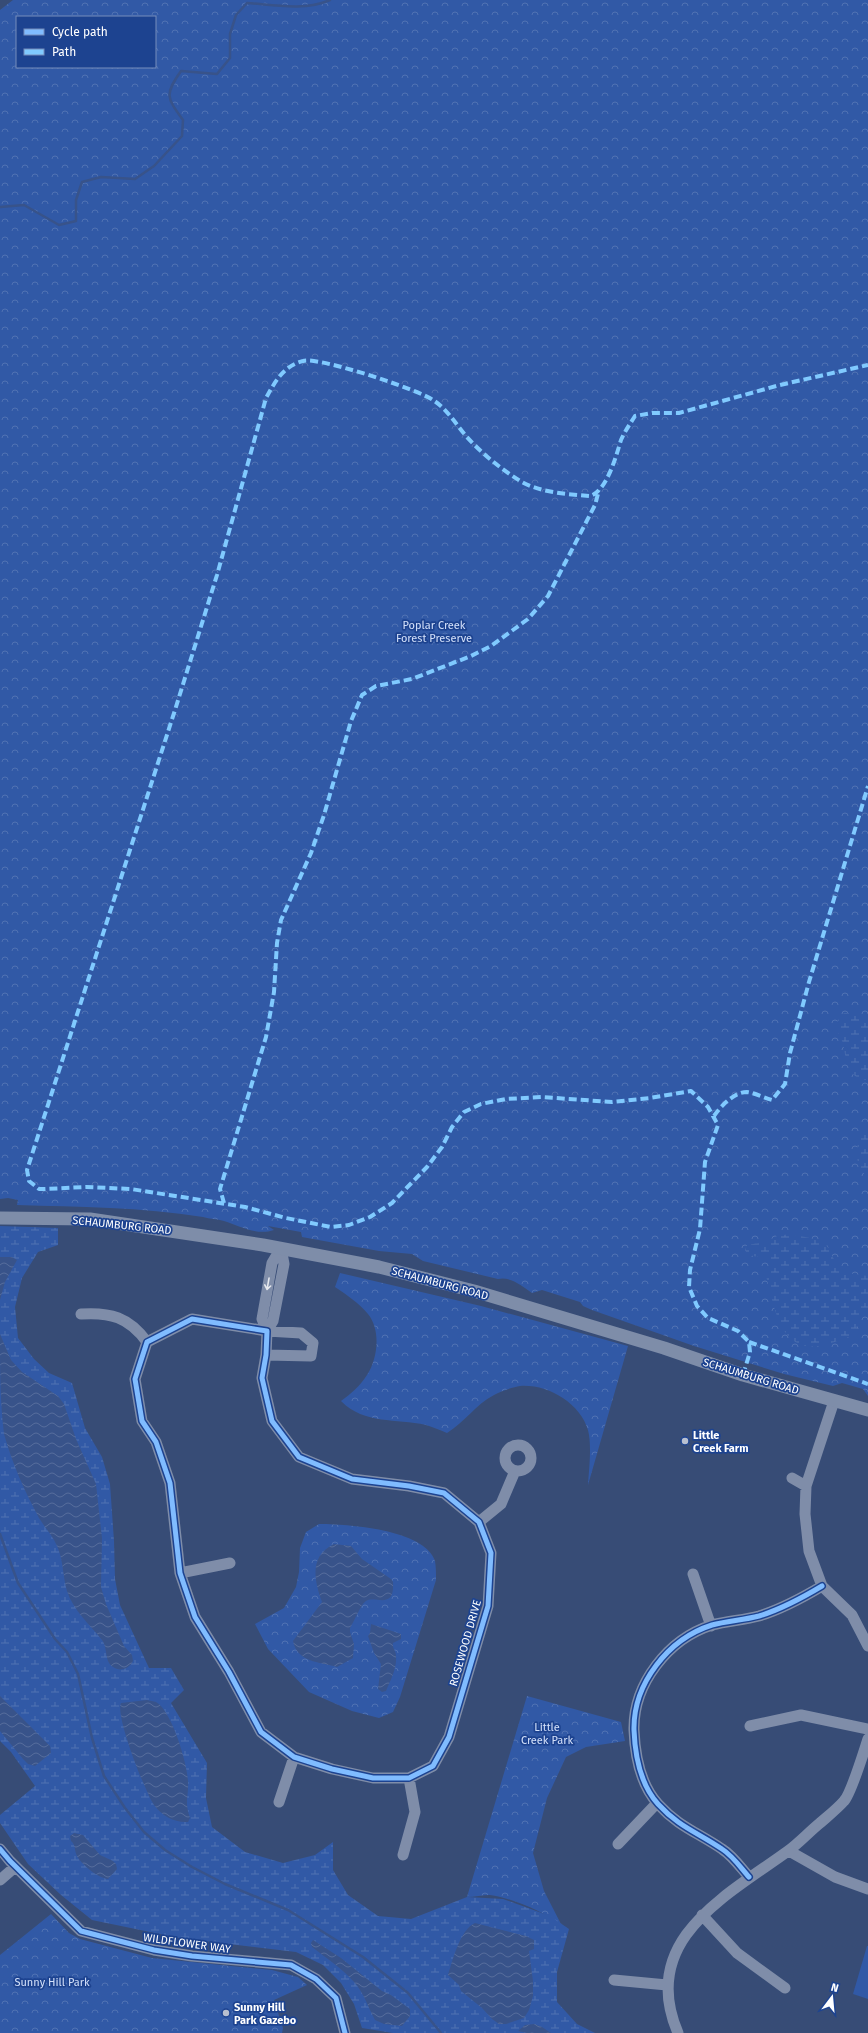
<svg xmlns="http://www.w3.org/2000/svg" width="868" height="2033" font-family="'Fira Sans',sans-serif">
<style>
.grass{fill:#3159a6}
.forest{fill:url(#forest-crowns);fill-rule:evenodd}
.wetland{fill:url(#wetland-marsh)}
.water{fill:url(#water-waves)}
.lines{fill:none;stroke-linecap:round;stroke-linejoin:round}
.stream{stroke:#38538a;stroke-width:2.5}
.minor{stroke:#7f8da9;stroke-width:11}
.major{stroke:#7e8da9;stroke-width:13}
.quiet{stroke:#80caff;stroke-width:4;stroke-dasharray:8 4;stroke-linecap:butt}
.cycleway-casing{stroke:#1d4390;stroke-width:8}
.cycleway{stroke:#80bcff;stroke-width:5}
.oneway{stroke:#e5e8ee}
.poi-dot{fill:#b9c0cf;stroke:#1d4390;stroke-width:1.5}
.labels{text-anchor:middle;stroke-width:3.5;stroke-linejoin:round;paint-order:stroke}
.park-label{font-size:11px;fill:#d3e0fa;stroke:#1d4390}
.street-label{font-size:11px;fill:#fff;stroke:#1d4390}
.poi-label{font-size:11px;font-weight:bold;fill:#fff;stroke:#1d4390;text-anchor:start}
</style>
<defs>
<pattern id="forest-crowns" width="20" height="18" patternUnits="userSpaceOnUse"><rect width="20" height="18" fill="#3159a6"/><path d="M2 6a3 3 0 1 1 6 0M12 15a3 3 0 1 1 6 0" fill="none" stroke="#5072b3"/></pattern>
<pattern id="wetland-marsh" width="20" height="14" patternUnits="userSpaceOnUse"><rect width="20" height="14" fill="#3159a6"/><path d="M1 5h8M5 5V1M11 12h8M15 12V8" fill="none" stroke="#5072b3"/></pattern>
<pattern id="water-waves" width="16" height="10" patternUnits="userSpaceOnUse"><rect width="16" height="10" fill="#38538a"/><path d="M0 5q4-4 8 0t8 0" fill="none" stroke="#566d9c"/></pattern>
</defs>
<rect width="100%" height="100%" fill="#374c76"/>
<path class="grass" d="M 867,1946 L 868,1946 L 868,1999 L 853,1994 Z"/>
<path class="forest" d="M 13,0 L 868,0 L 868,1396 L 863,1389 L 842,1383 L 833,1386 L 784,1374 L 694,1346 L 592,1310 L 583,1306 L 580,1302 L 542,1290 L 532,1293 C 522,1286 510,1276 498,1279 L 423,1261 L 412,1254 L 379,1251 L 302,1237 L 301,1232 L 268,1226 L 274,1230 C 257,1236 240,1226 224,1221 C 217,1219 210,1219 203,1217 C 141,1207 79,1207 17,1205 L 18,1200 L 8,1198 L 0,1199 L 0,10 ZM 17,17 L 155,17 L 155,67 L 17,67 Z
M 340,1273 L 481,1306 L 628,1346 L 588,1485 C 589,1469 592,1445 588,1430 C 580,1403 548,1384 520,1386 C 513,1387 501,1391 494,1395 C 475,1405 465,1422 447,1433 C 440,1430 433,1427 426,1425 C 396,1418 365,1425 341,1401 C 351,1394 360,1386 367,1375 C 378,1358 381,1330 368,1314 C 359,1303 347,1295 335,1287 Z
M 319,1524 C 346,1524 425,1529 435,1561 C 436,1567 436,1574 436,1580 L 400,1697 L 393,1712 L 379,1718 L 352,1711 L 309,1692 L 268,1649 L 255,1624 L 284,1608 L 296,1587 L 299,1572 L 300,1548 L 306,1532 Z
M 527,1696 L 621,1722 L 625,1741 L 586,1747 L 566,1757 L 547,1798 L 533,1853 L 544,1891 L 562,1926 C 545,1912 512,1898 490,1895 C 483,1895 474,1897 467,1897 Z
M 51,1914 L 69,1933 L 80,1939 L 152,1958 L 272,1970 L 298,1977 L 307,1985 L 274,2000 L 283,2028 L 282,2033 L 0,2033 L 0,1955 Z"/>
<path class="wetland" d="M 844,1013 L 851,1013 L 868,1022 L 868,1080 C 847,1080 846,1058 843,1043 C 841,1038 837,1031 836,1026 C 836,1021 841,1017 844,1013 Z
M 868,1126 L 868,1178 C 852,1163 854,1142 868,1126 Z
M 0,1226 L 58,1228 L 58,1245 L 38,1252 L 22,1278 L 15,1307 L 18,1338 L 34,1359 L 49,1373 L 72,1383 L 85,1428 L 102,1457 L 110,1484 L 114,1541 L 115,1579 L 120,1605 L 149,1668 L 171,1668 L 184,1690 L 171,1703 L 207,1763 L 206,1798 L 212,1827 L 245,1852 L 283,1863 L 315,1855 L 333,1842 L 333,1870 L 348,1895 L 378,1916 L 411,1919 L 467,1897 L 503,1899 L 550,1916 L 569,1929 L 557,1972 L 557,2002 L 577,2024 L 595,2033 L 393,2033 L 362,2028 L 354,2004 L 341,1983 L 323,1965 L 296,1952 L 179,1938 L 92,1920 L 61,1895 L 28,1864 L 0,1823 L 0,1815 L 35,1786 L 11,1752 L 0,1741 Z
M 790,1234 L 810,1238 L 826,1244 L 838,1267 L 847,1273 L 868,1276 L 868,1314 L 856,1321 L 858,1335 C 844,1337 833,1344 819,1346 C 779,1352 774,1304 766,1276 L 771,1266 L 764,1258 L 748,1255 L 745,1250 L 747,1245 L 766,1242 L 777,1236 Z"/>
<path class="water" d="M 0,1257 L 12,1257 L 17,1260 L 5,1282 L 0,1300 Z
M 0,1334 L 11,1360 L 22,1372 L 58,1396 L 64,1404 L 76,1439 L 96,1484 L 102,1538 L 101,1587 L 106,1604 L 124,1646 L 132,1655 L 133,1661 C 129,1669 120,1672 113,1667 C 104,1661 108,1648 102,1640 C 90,1625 73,1610 67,1591 C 63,1578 63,1558 57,1546 C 53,1536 45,1528 39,1518 C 25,1492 12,1463 4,1434 C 0,1402 0,1367 0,1334 Z
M 334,1544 L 351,1546 L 362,1559 L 391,1579 L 393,1582 C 395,1611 375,1595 366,1601 C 361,1604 354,1622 350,1628 L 350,1632 L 354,1644 L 353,1658 L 337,1667 C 319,1662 297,1662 293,1641 L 322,1602 C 314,1580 309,1556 334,1544 Z
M 371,1624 L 401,1634 L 401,1639 L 393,1643 C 392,1649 396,1650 396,1656 C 397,1669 391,1679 386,1691 L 382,1692 L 378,1689 L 381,1664 L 374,1653 L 368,1636 L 370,1633 Z
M 0,1696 L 50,1746 L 51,1753 L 35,1766 L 28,1764 L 23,1759 L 0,1731 Z
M 147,1700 C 149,1701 154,1701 156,1702 C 172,1711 187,1763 188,1781 C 189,1796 184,1801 190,1818 L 188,1822 C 175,1823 162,1816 154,1805 C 145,1791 115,1716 121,1703 Z
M 74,1833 L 83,1835 L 100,1855 L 113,1861 L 116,1864 L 117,1869 L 108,1879 C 98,1878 82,1865 77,1856 C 74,1850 76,1845 71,1841 L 70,1836 Z
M 475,1923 L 526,1936 L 534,1940 L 534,1949 L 529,1951 L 533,1981 L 533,1996 L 529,2010 L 524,2018 L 506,2024 L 499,2024 L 492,2019 L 482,2008 L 461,1991 L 459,1985 L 448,1975 C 453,1959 460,1930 475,1923 Z
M 313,1940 L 341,1958 L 382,1991 L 391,1995 L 410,2009 L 410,2016 L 402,2026 L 384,2024 L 375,2020 C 368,2007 364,1993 354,1982 C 342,1968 326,1958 312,1947 L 311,1943 Z
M 534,2024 L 542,2027 L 551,2033 L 527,2033 L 518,2031 L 525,2025 Z"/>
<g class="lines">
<path class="stream" d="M 0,207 L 24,205 L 59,225 L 76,221 L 76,200 L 82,182 L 101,177 L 135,179 L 154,166 L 182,136 L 183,120 C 167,98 164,95 181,71 L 217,74 L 230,58 L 230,34 L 236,15 L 247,3 C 274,5 305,11 330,0
M 0,1534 L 18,1583 L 55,1639 L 67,1652 L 78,1674 L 92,1738 L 104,1776 L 125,1808 L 144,1832 L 165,1850 L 192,1867 L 225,1884 L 288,1910 L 363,1957 L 408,1993 L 441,2033"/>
<path class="minor" d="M 81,1314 C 110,1312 129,1317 147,1342
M 192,1319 L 267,1331 L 266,1355 L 262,1378 L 272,1421 L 299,1457 L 352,1479 L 409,1486 L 444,1493 L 479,1522 L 491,1553 L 488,1606 L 449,1737 L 433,1766 L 409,1778 L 373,1778 L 332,1769 L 294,1757 L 261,1732 L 229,1672 L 195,1617 L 180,1573 L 170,1483 L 156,1442 L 142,1421 L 135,1379 L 147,1342 Z
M 267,1331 L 262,1319 L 272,1263 L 281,1248
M 267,1331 L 273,1321 L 284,1264 L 281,1248
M 266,1355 L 311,1356 L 313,1343 L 301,1333 L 267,1331
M 834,1401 L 806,1486 L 805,1514 L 809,1551 L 822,1586 L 852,1615 L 868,1646
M505 1458a13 13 0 1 1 26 0a13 13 0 1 1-26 0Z
M 792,1478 L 806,1486
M 479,1522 L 501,1504 L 515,1471
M 180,1573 L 230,1563
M 693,1574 L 711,1626
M 750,1726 L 801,1715 L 868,1729
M 279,1802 L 294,1757
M 618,1844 L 657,1803
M 0,1849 L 10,1861 L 81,1931 L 154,1950 L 192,1956 L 291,1965 L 316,1979 L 336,1998 L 345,2033
M 789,1851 L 835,1877 L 868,1889
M 403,1855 L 415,1812 L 409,1778
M 749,1877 C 741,1868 733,1856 722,1849 C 697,1832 679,1827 658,1804 C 640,1784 635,1756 634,1730 C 633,1684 668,1639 712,1625 C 727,1621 744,1620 759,1616 C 782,1609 802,1598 822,1586
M 0,1880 L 15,1867
M 702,1915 L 737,1953 L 785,1988
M 614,1980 L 667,1985
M 678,2033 C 638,1940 726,1896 788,1851 C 799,1843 809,1832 820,1823 C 828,1816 837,1809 844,1801 C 851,1794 864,1751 868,1739"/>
<path class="major" d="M 0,1218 L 90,1219 L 263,1245 L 379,1267 L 474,1291 L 664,1348 L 743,1375 L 868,1410"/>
<path class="quiet" d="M 714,1116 C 721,1106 734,1092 747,1092 C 755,1093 764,1098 772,1100 L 785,1084 L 790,1053 L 809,982 L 868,786
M 224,1203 L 220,1189 L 266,1037 L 274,992 L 277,943 L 281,920 L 311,853 L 324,815 L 351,721 L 362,695 L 376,686 L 412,679 L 471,656 L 491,646 L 528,619 L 548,596 L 595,505 L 599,490
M 749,1342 L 868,1384
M 743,1375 L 750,1352 L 749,1342 L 738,1331 L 708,1318 L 697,1306 L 689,1287 L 690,1270 L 700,1229 L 705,1162 L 718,1125 L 708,1107 L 691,1091 L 650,1098 L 612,1102 L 541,1097 L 506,1099 L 481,1104 L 464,1112 L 452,1127 L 442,1147 L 427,1167 L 392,1203 L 370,1217 L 349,1225 L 331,1227 L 286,1218 L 245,1207 L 131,1189 L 86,1187 L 45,1189 L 39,1189 L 29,1181 L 27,1170 L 175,710 L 217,575 L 266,398 C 275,382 283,366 303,361 C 318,356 419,390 433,400 C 447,409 455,423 466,436 C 481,453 502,470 522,482 C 542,493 568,494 590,496 C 607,491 616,456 621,440 C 625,431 630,424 635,416 L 652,413 L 679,413 L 780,385 L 868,365"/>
<defs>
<path id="cycleway" d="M 192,1319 L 267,1331 L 266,1355 L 262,1378 L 272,1421 L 299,1457 L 352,1479 L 409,1486 L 444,1493 L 479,1522 L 491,1553 L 488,1606 L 449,1737 L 433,1766 L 409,1778 L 373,1778 L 332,1769 L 294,1757 L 261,1732 L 229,1672 L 195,1617 L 180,1573 L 170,1483 L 156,1442 L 142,1421 L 135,1379 L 147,1342 Z
M 0,1849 L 10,1861 L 81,1931 L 154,1950 L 192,1956 L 291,1965 L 316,1979 L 336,1998 L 345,2033
M 749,1877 C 741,1868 733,1856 722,1849 C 697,1832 679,1827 658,1804 C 640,1784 635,1756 634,1730 C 633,1684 668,1639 712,1625 C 727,1621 744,1620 759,1616 C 782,1609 802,1598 822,1586"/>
</defs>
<use href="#cycleway" class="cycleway-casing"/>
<use href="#cycleway" class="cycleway"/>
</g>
<defs><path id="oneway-shaft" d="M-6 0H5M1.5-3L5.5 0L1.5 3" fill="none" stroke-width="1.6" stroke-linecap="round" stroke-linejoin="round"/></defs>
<use class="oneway" href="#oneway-shaft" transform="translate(268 1284) rotate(100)"/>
<g class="poi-dot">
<circle cx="685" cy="1441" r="4"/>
<circle cx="226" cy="2013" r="4"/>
</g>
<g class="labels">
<g class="park-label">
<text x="434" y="629">Poplar Creek<tspan x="434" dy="13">Forest Preserve</tspan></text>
<text x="547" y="1731">Little<tspan x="547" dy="13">Creek Park</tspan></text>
<text x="52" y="1986">Sunny Hill Park</text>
</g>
<g class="street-label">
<text transform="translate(122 1225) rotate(6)" y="4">SCHAUMBURG ROAD</text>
<text transform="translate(440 1283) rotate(15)" y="4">SCHAUMBURG ROAD</text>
<text transform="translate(751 1376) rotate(17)" y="4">SCHAUMBURG ROAD</text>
<text transform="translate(465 1643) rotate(-74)" y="4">ROSEWOOD DRIVE</text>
<text transform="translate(187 1943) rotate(8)" y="4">WILDFLOWER WAY</text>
</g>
<g class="poi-label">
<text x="693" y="1439">Little<tspan x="693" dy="13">Creek Farm</tspan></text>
<text x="234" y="2011">Sunny Hill<tspan x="234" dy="13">Park Gazebo</tspan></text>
</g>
</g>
<rect x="16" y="16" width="140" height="52" fill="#1d4390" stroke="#778ebc"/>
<rect x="24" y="29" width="20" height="6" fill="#80bcff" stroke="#778ebc"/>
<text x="52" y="36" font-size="12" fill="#ffffff">Cycle path</text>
<rect x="24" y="49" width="20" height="6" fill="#80caff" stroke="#778ebc"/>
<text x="52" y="56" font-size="12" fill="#ffffff">Path</text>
<g transform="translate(832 1997) rotate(16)" stroke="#1d4390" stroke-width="3" paint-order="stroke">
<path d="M0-3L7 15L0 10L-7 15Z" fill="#ffffff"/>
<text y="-6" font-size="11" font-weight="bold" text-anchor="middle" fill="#ffffff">N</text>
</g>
</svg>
